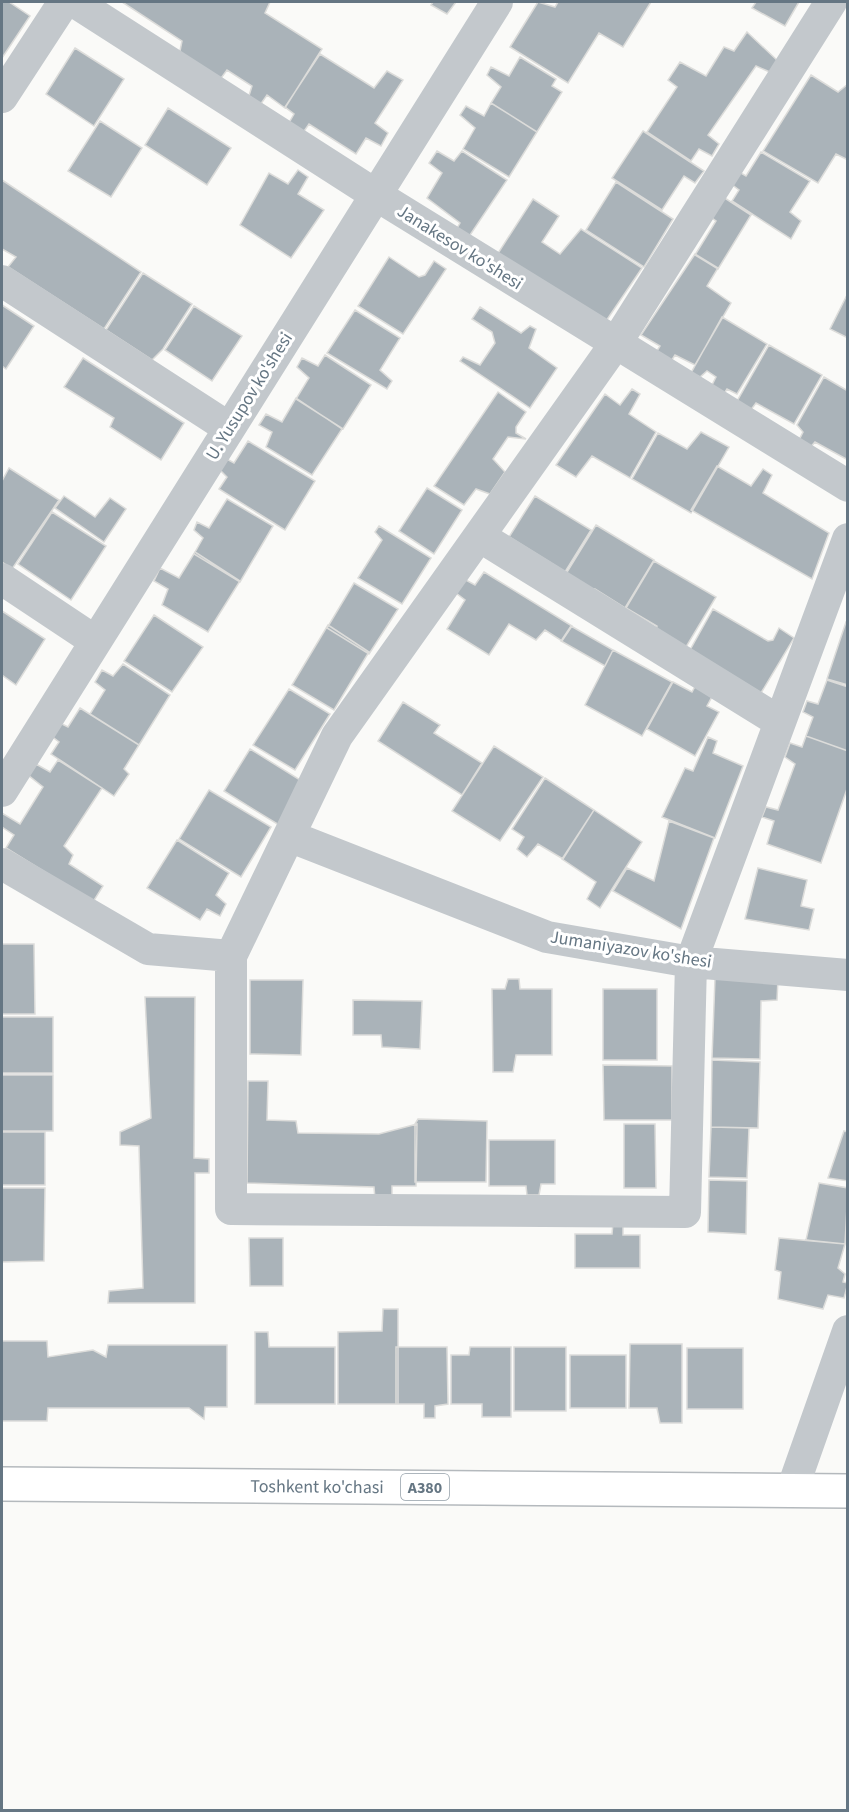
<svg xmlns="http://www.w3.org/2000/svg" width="849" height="1812" font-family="'Source Sans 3',sans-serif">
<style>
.building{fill:#aab3b9;stroke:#dcdcda;stroke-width:1.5}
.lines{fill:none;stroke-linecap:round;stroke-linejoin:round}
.highway-casing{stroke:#b4b9bd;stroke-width:36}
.minor{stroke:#c3c8cc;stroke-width:32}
.highway{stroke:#fff;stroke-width:33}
.labels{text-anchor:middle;stroke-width:6;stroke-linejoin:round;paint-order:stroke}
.shield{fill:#fff;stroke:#939fa8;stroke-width:1.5}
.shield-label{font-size:16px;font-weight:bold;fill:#657683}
.street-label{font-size:18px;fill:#657683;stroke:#fff}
</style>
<rect width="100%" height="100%" fill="#fafaf8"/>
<path class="building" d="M 2,2 L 9,2 L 30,16 L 2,58 Z
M 122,2 L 270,2 L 265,13 L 322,49 L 285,108 L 267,95 L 258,108 L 247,102 L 252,86 L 227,70 L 219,81 L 179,56 L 182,41 Z
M 433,2 L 456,2 L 447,14 L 431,5 Z
M 538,2 L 555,7 L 558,2 L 651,2 L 623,47 L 599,33 L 568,83 L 510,47 Z
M 756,2 L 799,2 L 785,26 L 752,8 Z
M 747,32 L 779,62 L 772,73 L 756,66 L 708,135 L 719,144 L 712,156 L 699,149 L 691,161 L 647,132 L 677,87 L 668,80 L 680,62 L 706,76 L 724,47 L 734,51 Z
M 75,48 L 124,79 L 94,126 L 46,94 Z
M 320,54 L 374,88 L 387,71 L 403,80 L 375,123 L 388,133 L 381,146 L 366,138 L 356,154 L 309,124 L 300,137 L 286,128 L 294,114 L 285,107 Z
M 520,57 L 556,79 L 552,86 L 562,92 L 537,132 L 491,103 L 501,87 L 487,75 L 491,67 L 509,76 Z
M 811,75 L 838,92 L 848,84 L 848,160 L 836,154 L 818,183 L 763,151 Z
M 491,103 L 537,132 L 509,177 L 463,149 L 475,128 L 460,115 L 466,106 L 484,116 Z
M 168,108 L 231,148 L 207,185 L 145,145 Z
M 100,121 L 142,148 L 111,197 L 68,171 Z
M 643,131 L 704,171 L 695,183 L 684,176 L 662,210 L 612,178 Z
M 437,151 L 454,161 L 462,151 L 507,180 L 464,244 L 452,237 L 460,223 L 427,198 L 442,173 L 429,163 Z
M 761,152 L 810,181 L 790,212 L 801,221 L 791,239 L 732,201 L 739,190 L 727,181 L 734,169 L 746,176 Z
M 298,170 L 308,177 L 298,194 L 324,210 L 291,258 L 240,225 L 269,173 L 288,184 Z
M 2,180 L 141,272 L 104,329 L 8,267 L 16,257 L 2,249 Z
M 616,182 L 673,219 L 644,267 L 586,230 Z
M 717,193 L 751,215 L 718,269 L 695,255 L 716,221 L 705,213 Z
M 533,199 L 559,216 L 542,242 L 560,254 L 581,229 L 642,268 L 604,324 L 495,258 Z
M 695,254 L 718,268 L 707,286 L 731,303 L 695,365 L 675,355 L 666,369 L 651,361 L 660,346 L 641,335 Z
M 389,257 L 419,277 L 425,275 L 434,261 L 446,269 L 403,334 L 358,306 Z
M 143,273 L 192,304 L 163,349 L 152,360 L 106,330 Z
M 848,293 L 848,338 L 830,329 Z
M 2,305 L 34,326 L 6,369 L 2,366 Z
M 194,306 L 242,336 L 212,381 L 165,350 Z
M 480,307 L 521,333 L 530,326 L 536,329 L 529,348 L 557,368 L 530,408 L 460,361 L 463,357 L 480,365 L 495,343 L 492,332 L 472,319 Z
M 355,310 L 400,338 L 380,370 L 392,381 L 387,389 L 327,353 Z
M 722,317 L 767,344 L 737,394 L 727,389 L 720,400 L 708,393 L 716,377 L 707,371 L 700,377 L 691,373 Z
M 769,345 L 822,375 L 794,424 L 756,403 L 750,411 L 736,403 Z
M 325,355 L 371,385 L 343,429 L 296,399 L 309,378 L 297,367 L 302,358 L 318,366 Z
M 83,358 L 184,423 L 161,460 L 110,427 L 114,418 L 64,387 Z
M 824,377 L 848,391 L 848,460 L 815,442 L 807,451 L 796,446 L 803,432 L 797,425 Z
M 632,389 L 640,394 L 629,414 L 656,432 L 630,478 L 592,456 L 576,477 L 556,465 L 605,394 L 620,405 Z
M 498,392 L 526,412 L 516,427 L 516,433 L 526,439 L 508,437 L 493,459 L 505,472 L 490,494 L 476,489 L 464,505 L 434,486 Z
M 296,398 L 342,429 L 312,475 L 266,447 L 272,432 L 259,425 L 266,414 L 282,422 Z
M 701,432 L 729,447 L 691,513 L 632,479 L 658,433 L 687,449 Z
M 248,441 L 315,481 L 285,530 L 219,489 L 227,477 L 219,469 L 225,458 L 234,463 Z
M 717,466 L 751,486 L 763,469 L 772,475 L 763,493 L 829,533 L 812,579 L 691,510 Z
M 9,468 L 59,500 L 12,569 L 2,562 L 2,481 Z
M 427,488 L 462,510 L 434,554 L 399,531 Z
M 64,496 L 95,517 L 110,498 L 126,509 L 104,542 L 55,508 Z
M 535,496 L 591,530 L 565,572 L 509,537 Z
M 227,499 L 273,526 L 240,582 L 194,554 L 203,538 L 194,530 L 197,522 L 209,528 Z
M 52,512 L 106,546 L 71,600 L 18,564 Z
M 596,525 L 654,560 L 625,608 L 595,589 L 559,585 Z
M 379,526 L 431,558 L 402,604 L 358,578 L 382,540 L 375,532 Z
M 195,552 L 240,581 L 208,632 L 162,605 L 168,589 L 154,581 L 160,568 L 179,578 Z
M 654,561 L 716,597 L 686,647 L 654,639 L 657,626 L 626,608 Z
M 484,572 L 572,626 L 562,641 L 545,630 L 536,640 L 509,624 L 489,655 L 447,629 L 465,600 L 456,593 L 464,579 L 475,585 Z
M 354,583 L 398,609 L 369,654 L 327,628 Z
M 713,609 L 768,641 L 773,640 L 779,628 L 794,638 L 761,693 L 690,650 Z
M 2,611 L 45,639 L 16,685 L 2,675 Z
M 154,615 L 203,647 L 172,692 L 124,661 Z
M 846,622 L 848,623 L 848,685 L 827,679 Z
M 328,625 L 369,652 L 334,710 L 292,685 Z
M 571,626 L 613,650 L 605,666 L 561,641 Z
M 613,650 L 672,682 L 642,736 L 585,705 Z
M 123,664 L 170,695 L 139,745 L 90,714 L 105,690 L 95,682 L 102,670 L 113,676 Z
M 827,680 L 848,687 L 848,751 L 806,736 L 813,717 L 803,712 L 807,701 L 818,704 Z
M 673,682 L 692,692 L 697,683 L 714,693 L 707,706 L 719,712 L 695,756 L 647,729 Z
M 289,689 L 330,714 L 295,770 L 253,745 Z
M 403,702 L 440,725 L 434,733 L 482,763 L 462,795 L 378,741 Z
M 80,708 L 139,745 L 124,769 L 129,774 L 114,796 L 51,754 L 59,742 L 46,732 L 54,720 L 68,727 Z
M 806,736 L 848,751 L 848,786 L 821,863 L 767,844 L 774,821 L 762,817 L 766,807 L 778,810 L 795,764 L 785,757 L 790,743 L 802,747 Z
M 708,737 L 717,741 L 713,753 L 743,766 L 715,838 L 662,817 L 685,768 L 693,771 Z
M 494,746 L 543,777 L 500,841 L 452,811 Z
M 250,749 L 305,783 L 279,825 L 224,791 Z
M 58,760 L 102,788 L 64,846 L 73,855 L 69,864 L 103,886 L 93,902 L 6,848 L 14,835 L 2,827 L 2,813 L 20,824 L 43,787 L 28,775 L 36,764 L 50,772 Z
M 545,778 L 594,810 L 563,859 L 538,844 L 527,857 L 517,849 L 524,837 L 512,829 Z
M 209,790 L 271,827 L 241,877 L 179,839 Z
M 594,810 L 642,842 L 600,908 L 587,899 L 596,882 L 562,859 Z
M 669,821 L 714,838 L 681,929 L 613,891 L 627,868 L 654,881 Z
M 177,840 L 229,873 L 216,895 L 226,904 L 220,916 L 207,909 L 200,920 L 147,888 Z
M 758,868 L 807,880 L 801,906 L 814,909 L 809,930 L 745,919 Z
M 2,944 L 34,944 L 35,1014 L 2,1014 Z
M 715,978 L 778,979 L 777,1000 L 761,1001 L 760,1059 L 712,1058 Z
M 508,979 L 519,979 L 520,989 L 552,989 L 552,1055 L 516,1055 L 513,1072 L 493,1072 L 492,989 L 505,989 Z
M 250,980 L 303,980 L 301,1055 L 250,1054 Z
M 603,989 L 657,989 L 657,1060 L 603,1060 Z
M 145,997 L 195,997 L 194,1158 L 209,1159 L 209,1173 L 195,1173 L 195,1303 L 108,1303 L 109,1291 L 143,1288 L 139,1146 L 120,1145 L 120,1132 L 151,1118 Z
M 353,1000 L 422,1001 L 420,1049 L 382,1047 L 381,1035 L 353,1035 Z
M 2,1017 L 53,1017 L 53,1073 L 2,1073 Z
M 712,1060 L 760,1062 L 758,1128 L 711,1127 Z
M 603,1065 L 672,1066 L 672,1120 L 604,1120 Z
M 2,1075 L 53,1075 L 53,1131 L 2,1131 Z
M 248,1081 L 268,1081 L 267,1120 L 296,1121 L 298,1133 L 379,1134 L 417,1124 L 416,1186 L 392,1186 L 392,1199 L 375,1199 L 374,1187 L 247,1183 Z
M 418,1119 L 487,1121 L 486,1182 L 415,1182 L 415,1124 Z
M 624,1124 L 655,1124 L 656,1188 L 624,1188 Z
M 711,1127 L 749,1128 L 747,1178 L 709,1177 Z
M 844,1131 L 848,1132 L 848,1181 L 828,1178 Z
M 2,1132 L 45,1132 L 45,1185 L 2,1185 Z
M 489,1140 L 555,1140 L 555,1184 L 541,1184 L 539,1195 L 527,1195 L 526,1186 L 489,1186 Z
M 709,1180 L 747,1181 L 746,1234 L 708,1232 Z
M 819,1183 L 848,1188 L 845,1244 L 806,1240 Z
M 2,1188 L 45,1188 L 44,1261 L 2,1262 Z
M 613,1223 L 623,1223 L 623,1235 L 640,1235 L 640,1268 L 575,1268 L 575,1234 L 612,1234 Z
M 249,1238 L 283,1238 L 283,1286 L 250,1286 Z
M 779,1238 L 845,1244 L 838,1268 L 845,1274 L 843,1282 L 848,1283 L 844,1298 L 828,1295 L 823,1309 L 778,1299 L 781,1272 L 775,1270 Z
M 383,1309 L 398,1309 L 398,1404 L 338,1404 L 338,1332 L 382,1331 Z
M 255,1332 L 268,1332 L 269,1347 L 335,1347 L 335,1404 L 255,1404 Z
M 2,1341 L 47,1341 L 48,1357 L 93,1350 L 106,1357 L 108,1345 L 227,1345 L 227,1407 L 205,1407 L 204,1419 L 189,1408 L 48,1408 L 47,1421 L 2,1421 Z
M 630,1344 L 682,1344 L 682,1423 L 660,1423 L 657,1408 L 629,1408 Z
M 396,1347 L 447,1347 L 448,1404 L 435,1406 L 435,1418 L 424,1418 L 424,1404 L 396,1404 Z
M 470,1347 L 511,1347 L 511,1417 L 482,1417 L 482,1404 L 451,1404 L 451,1355 L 469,1355 Z
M 514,1347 L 566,1347 L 566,1411 L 514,1411 Z
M 687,1348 L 743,1348 L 743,1409 L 687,1409 Z
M 570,1355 L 626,1355 L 626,1408 L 570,1408 Z"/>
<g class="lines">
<defs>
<g id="highway">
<path id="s1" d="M 2,1484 L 848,1491"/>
</g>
</defs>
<use href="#highway" class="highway-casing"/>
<path class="minor" d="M 75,2 L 376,195 L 848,486
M 831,2 L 616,343 L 337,736 L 231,956 L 231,1209 L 685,1212 L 691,962 L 848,539
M 2,97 L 64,2
M 2,281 L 229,428
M 479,536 L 780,722
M 2,579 L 95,641
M 2,791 L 497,2
M 289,836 L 547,937 L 691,962 L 848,975
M 2,864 L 148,949 L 231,956
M 792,1490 L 848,1331"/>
<use href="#highway" class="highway"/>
</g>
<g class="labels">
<rect class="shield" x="401" y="1474" width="48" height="26" rx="4.5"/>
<g class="shield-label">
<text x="425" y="1493">A380</text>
</g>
<g class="street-label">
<text transform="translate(460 247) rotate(32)" y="6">Janakesov ko'shesi</text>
<text transform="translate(249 396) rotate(-58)" y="6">U. Yusupov ko'shesi</text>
<text transform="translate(631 949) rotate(9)" y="6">Jumaniyazov ko'shesi</text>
<text dy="6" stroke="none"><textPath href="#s1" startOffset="315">Toshkent ko'chasi</textPath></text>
</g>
</g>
<rect width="849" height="1812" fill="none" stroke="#657683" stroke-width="6"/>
</svg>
